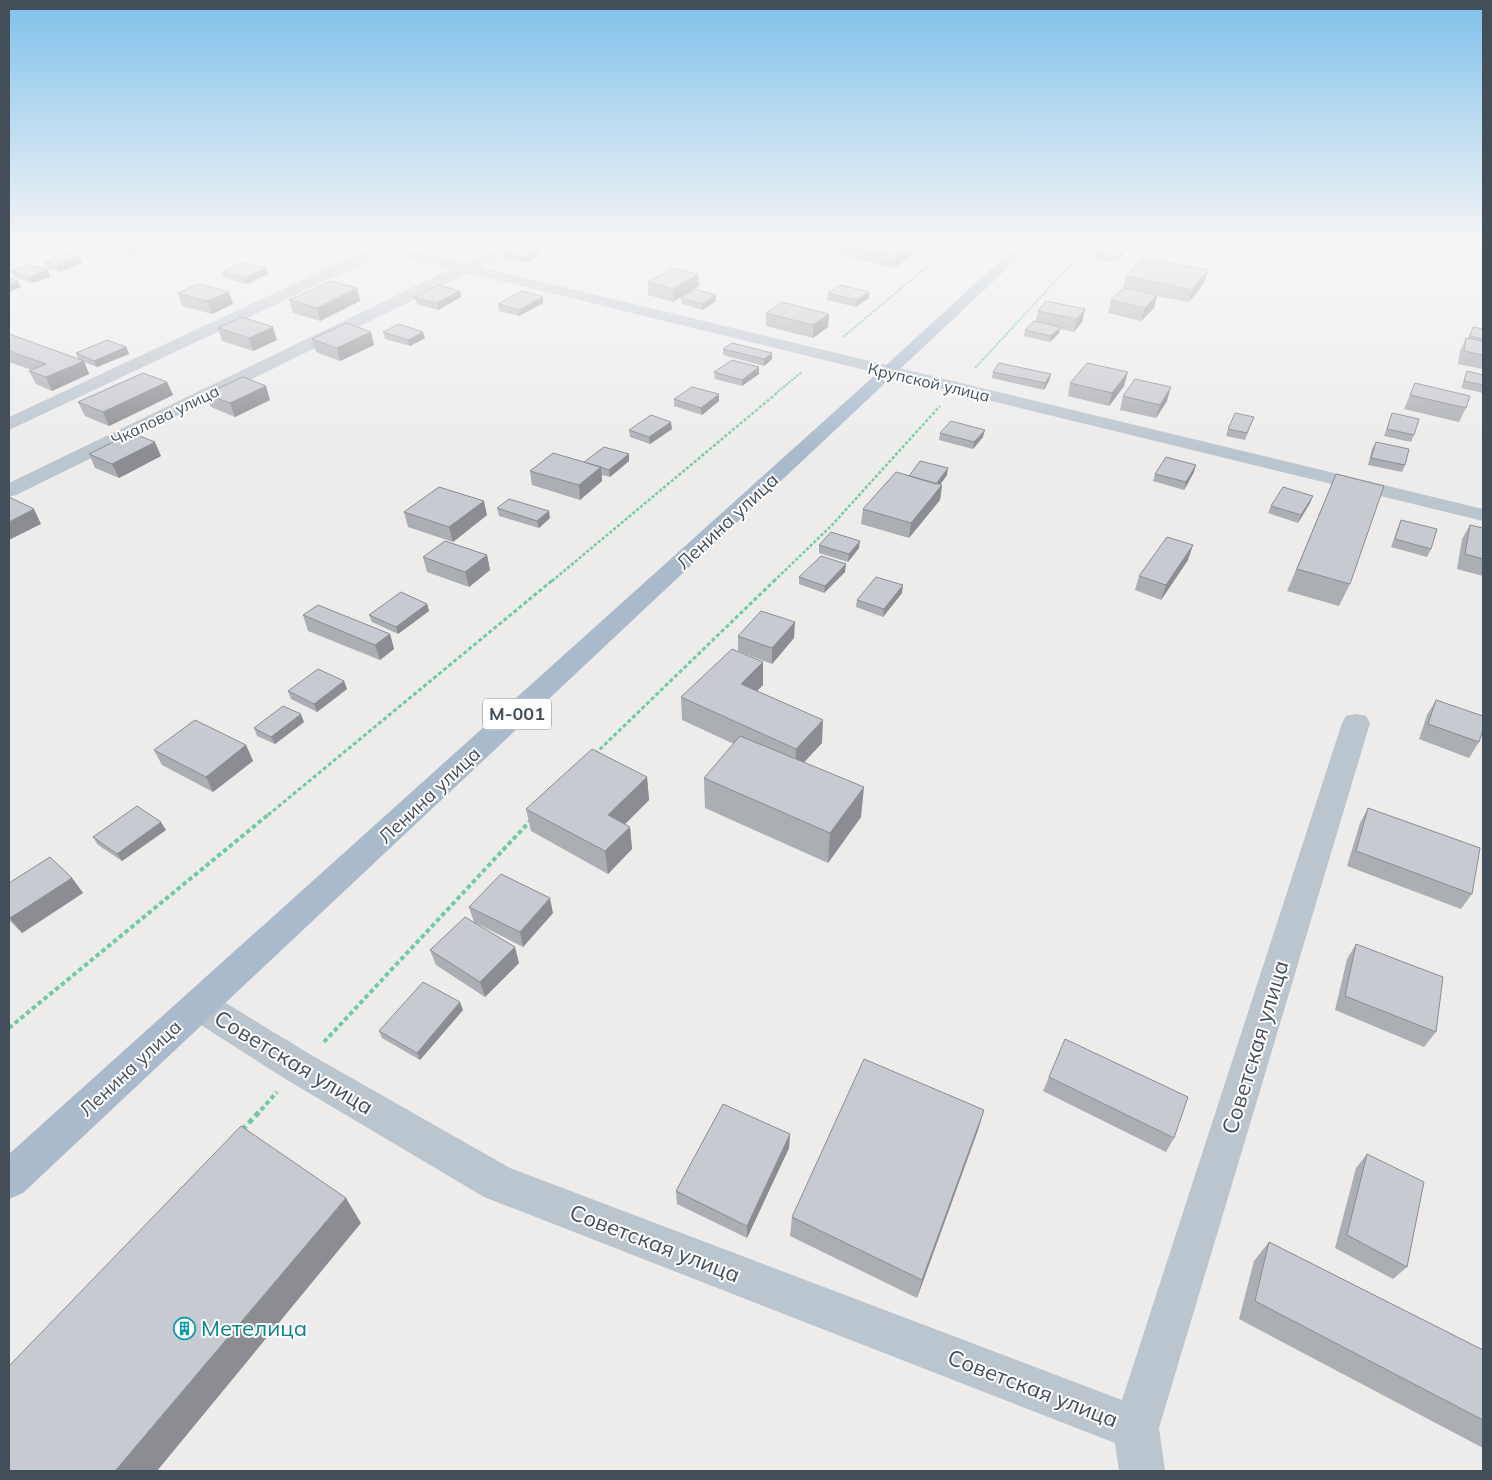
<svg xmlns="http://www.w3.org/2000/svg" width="1492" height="1480" font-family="Mulish,sans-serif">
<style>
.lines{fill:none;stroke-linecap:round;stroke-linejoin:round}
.path-far4{stroke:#6ecda0;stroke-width:2;stroke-dasharray:2.5 1;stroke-linecap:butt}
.path-far3{stroke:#6ecda0;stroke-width:2.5;stroke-dasharray:3 2;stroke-linecap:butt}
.path-far2{stroke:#6ecda0;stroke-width:3;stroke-dasharray:4 2.5;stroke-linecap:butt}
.path-far1{stroke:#6ecda0;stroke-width:4;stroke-dasharray:4.5 3;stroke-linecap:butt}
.path{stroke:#6ecda0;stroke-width:5;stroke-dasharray:5.5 4;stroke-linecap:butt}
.minor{fill:#bbc5ce;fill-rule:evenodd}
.primary{fill:#a9bacc;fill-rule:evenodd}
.wall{fill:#abaeb3}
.shaded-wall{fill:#8b8d92}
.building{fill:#c7cad0;stroke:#8b8d92}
.labels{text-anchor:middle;stroke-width:4;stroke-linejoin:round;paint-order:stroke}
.far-street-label{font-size:16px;fill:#434e59;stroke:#fff}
.shield{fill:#fff;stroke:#7b838b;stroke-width:1}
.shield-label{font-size:18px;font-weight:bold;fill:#434e59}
.street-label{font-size:19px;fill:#434e59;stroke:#fff}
.near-street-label{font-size:22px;fill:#434e59;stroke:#fff}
.near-culture-label{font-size:22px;fill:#0d838f;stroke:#fff;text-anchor:start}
</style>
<rect width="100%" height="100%" fill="#eeebeb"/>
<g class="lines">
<path class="path-far4" d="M 843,337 L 952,246
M 975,368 L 1088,246
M 775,394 L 802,372"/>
<path class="path-far3" d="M 552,581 L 777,393
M 774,581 L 832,525 L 940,406"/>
<path class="path-far2" d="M 595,754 L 776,579
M 268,815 L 554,579"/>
<path class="path-far1" d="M 9,1028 L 269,814
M 324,1042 L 531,820
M 261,1110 L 277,1092"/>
<path class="path" d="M 242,1130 L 262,1109"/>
<path class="minor" d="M 27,246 L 47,246 L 45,249 L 9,261 L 9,252 Z
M 368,246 L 392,246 L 464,263 L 500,246 L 518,246 L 516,249 L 480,267 L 1483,509 L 1483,521 L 468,273 L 16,495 L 9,497 L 9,483 L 451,269 L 385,253 L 9,430 L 9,417 L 369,249 Z
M 1356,714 L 1366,716 L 1370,723 L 1159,1428 L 1165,1471 L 1119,1471 L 1115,1443 L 484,1197 L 287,1080 L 187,1016 L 182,1005 L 187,994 L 199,990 L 211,994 L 313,1056 L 510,1168 L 1122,1400 L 1342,723 L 1346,716 Z"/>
<path class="primary" d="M 1016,246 L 1031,246 L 23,1193 L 9,1199 L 9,1154 L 883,368 Z"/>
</g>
<path class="wall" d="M 103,246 L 141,246 L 144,252 L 133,255 Z
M 838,246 L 925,246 L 922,248 L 913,246 L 912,255 L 894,268 L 838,255 Z
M 540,249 L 540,255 L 524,263 L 502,258 L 501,252 Z
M 1126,252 L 1115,263 L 1095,259 L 1096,253 Z
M 45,261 L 82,263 L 59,272 L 48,268 Z
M 266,268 L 268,274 L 247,284 L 224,278 L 222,272 Z
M 48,270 L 50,277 L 32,283 L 14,277 L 11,271 Z
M 698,274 L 699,286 L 673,302 L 648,295 L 648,282 Z
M 1126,276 L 1204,283 L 1189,302 L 1157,296 L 1154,308 L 1141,321 L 1108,313 L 1111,300 L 1123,288 Z
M 357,288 L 360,301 L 320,321 L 293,313 L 289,300 Z
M 460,291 L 461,297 L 438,310 L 417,304 L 415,298 Z
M 178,293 L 233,304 L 212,314 L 182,306 Z
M 828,293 L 869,298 L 856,307 L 827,300 Z
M 543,297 L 543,303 L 519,316 L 499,311 L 498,304 Z
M 681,298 L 716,301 L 702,310 L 682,304 Z
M 1085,309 L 1082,322 L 1074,332 L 1060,329 L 1059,333 L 1050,342 L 1024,336 L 1025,330 L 1036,321 L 1038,311 Z
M 766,313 L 829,314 L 828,327 L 813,338 L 766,326 Z
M 1473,327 L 1483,329 L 1483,369 L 1458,364 L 1460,351 L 1466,338 L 1468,338 Z
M 218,328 L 277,340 L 253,351 L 222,341 Z
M 371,332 L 374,345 L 340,361 L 316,352 L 312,339 Z
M 383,332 L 425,338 L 410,346 L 385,339 Z
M 9,334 L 78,359 L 76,353 L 126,347 L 129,354 L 97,367 L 84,362 L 89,374 L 52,391 L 36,384 L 29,371 L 32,370 L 9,362 Z
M 723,349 L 772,353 L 772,359 L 764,366 L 723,355 Z
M 759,367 L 759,374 L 742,386 L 715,379 L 714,372 Z
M 1467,371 L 1483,375 L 1483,393 L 1461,388 Z
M 993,372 L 1051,374 L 1049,381 L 1044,390 L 992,378 Z
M 167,382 L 173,395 L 109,426 L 85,416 L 78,402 Z
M 1070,383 L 1124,386 L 1109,406 L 1068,396 Z
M 1415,383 L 1466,408 L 1459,422 L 1404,409 Z
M 206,394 L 270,400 L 235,417 L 211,407 Z
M 1123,396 L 1167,401 L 1156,418 L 1120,410 Z
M 674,399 L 719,401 L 702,415 L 674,406 Z
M 1392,413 L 1414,435 L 1411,442 L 1384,436 Z
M 1254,417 L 1245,440 L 1226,436 L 1228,429 Z
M 672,429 L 650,444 L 630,437 L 629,430 Z
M 940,433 L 983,437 L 973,449 L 939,440 Z
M 1376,442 L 1405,465 L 1402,472 L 1368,465 L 1372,449 Z
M 89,454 L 161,456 L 119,478 L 95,468 Z
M 629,454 L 629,461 L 610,477 L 602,475 L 602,481 L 580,500 L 532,485 L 530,471 L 584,462 Z
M 1194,472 L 1184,490 L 1153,481 L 1155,474 Z
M 1336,474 L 1350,584 L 1339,606 L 1287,591 Z
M 947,475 L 940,485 L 942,485 L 940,500 L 909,538 L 861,524 L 863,509 Z
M 1310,503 L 1298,523 L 1268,513 L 1271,506 Z
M 497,508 L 550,518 L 539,528 L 499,516 Z
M 404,512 L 487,515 L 453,542 L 408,527 Z
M 1401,520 L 1431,549 L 1427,557 L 1391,547 L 1398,527 Z
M 1470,525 L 1483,528 L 1483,576 L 1457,569 L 1462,539 Z
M 819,545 L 859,548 L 848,562 L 819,553 Z
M 487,555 L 490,570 L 469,587 L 427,572 L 423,557 Z
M 1188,560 L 1161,600 L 1135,590 L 1139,576 Z
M 845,572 L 824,593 L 799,584 L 799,577 Z
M 902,593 L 883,617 L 856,607 L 857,600 Z
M 427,604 L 429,611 L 398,634 L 372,622 L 369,615 Z
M 303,615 L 390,634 L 394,649 L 380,660 L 308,631 Z
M 738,636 L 794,638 L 772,664 L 738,651 Z
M 763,662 L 763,685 L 757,691 L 822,743 L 804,762 L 861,817 L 828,863 L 705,808 L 704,778 L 734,744 L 682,720 L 681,697 Z
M 344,681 L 347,689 L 317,712 L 291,699 L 288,691 Z
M 1436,700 L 1479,742 L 1469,758 L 1419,739 L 1427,715 Z
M 304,722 L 275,744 L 257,736 L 254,728 Z
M 246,745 L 253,761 L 213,792 L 162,765 L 154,750 Z
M 647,777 L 649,800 L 625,824 L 630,827 L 632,849 L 608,874 L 531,831 L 526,809 Z
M 1368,808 L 1472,894 L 1461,909 L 1347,866 L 1360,823 Z
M 166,830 L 122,861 L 98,845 L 93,837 Z
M 72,878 L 83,893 L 22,933 L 9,920 L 9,883 Z
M 469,907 L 553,913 L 523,947 L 476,923 L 519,963 L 485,997 L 436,965 L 430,950 L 474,922 Z
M 1356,944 L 1436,1032 L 1424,1047 L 1335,1010 L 1347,959 Z
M 463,1010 L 420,1060 L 382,1038 L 379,1031 Z
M 1049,1077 L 1174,1138 L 1166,1152 L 1043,1091 Z
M 984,1110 L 978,1130 L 917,1298 L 790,1236 L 792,1217 Z
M 790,1134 L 789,1148 L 747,1238 L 677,1204 L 676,1191 Z
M 1367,1154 L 1407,1267 L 1393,1279 L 1335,1248 L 1356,1168 Z
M 1269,1242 L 1483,1350 L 1483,1448 L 1239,1319 L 1254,1261 Z"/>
<path class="shaded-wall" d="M 141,246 L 144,252 L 133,255 L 131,249 Z
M 910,246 L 913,246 L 912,255 L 894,268 L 895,256 Z
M 1127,247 L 1126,252 L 1115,263 L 1117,257 Z
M 540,249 L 540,255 L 524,263 L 523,257 Z
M 79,257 L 82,263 L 59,272 L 56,265 Z
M 266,268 L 268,274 L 247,284 L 245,278 Z
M 48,270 L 50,277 L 32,283 L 29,277 Z
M 1208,270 L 1204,283 L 1189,302 L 1192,290 Z
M 698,274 L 699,286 L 673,302 L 673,289 Z
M 18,281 L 21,287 L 9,292 L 9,285 Z
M 357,288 L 360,301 L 320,321 L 317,308 Z
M 460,291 L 461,297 L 438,310 L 437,303 Z
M 229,292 L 233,304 L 212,314 L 207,301 Z
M 869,292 L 869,298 L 856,307 L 857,300 Z
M 716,295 L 716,301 L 702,310 L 702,304 Z
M 1157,295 L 1154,308 L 1141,321 L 1145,308 Z
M 543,297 L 543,303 L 519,316 L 519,310 Z
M 1085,309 L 1082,322 L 1074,332 L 1077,319 Z
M 829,314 L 828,327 L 813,338 L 813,325 Z
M 273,327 L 277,340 L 253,351 L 249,338 Z
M 1061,327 L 1059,333 L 1050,342 L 1051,336 Z
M 371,332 L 374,345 L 340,361 L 337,348 Z
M 423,332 L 425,338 L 410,346 L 408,340 Z
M 126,347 L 129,354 L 97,367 L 94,361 Z
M 772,353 L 772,359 L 764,366 L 764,359 Z
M 84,361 L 89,374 L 52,391 L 46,377 Z
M 759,367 L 759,374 L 742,386 L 742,380 Z
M 1128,372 L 1124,386 L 1109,406 L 1112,393 Z
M 1051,374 L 1049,381 L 1044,390 L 1045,383 Z
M 167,382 L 173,395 L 109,426 L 103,412 Z
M 266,386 L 270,400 L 235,417 L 230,403 Z
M 1171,387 L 1167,401 L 1156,418 L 1160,405 Z
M 719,394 L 719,401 L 702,415 L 701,408 Z
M 671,422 L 672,429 L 650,444 L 649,437 Z
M 985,430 L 983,437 L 973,449 L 974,442 Z
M 155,442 L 161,456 L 119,478 L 112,464 Z
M 629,454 L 629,461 L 610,477 L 609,470 Z
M 1196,465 L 1194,472 L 1184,490 L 1186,482 Z
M 601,467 L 602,481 L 580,500 L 579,485 Z
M 948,468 L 947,475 L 934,493 L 935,486 Z
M 942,485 L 940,500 L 909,538 L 911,523 Z
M 1313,496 L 1310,503 L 1298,523 L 1301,515 Z
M 484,501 L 487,515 L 453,542 L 449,527 Z
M 34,509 L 41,524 L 9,540 L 9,522 Z
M 549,511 L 550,518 L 539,528 L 537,521 Z
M 860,541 L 859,548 L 848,562 L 849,554 Z
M 1193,545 L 1188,560 L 1161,600 L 1166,585 Z
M 487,555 L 490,570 L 469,587 L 465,572 Z
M 846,564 L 845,572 L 824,593 L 825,586 Z
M 903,585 L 902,593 L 883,617 L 884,609 Z
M 427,604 L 429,611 L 398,634 L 396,627 Z
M 795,622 L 794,638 L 772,664 L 772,648 Z
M 390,634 L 394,649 L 380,660 L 375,645 Z
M 763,662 L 763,685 L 741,707 L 741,684 Z
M 344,681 L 347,689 L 317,712 L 314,704 Z
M 301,714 L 304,722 L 275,744 L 271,737 Z
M 823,720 L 822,743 L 795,772 L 796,749 Z
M 246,745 L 253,761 L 213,792 L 206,777 Z
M 647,777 L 649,800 L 611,838 L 608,815 Z
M 864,787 L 861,817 L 828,863 L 830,833 Z
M 161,822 L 166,830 L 122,861 L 117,854 Z
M 630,827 L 632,849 L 608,874 L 605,851 Z
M 72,878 L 83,893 L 22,933 L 10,918 Z
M 550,898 L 553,913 L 523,947 L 520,932 Z
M 515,947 L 519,963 L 485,997 L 480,982 Z
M 460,1002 L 463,1010 L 420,1060 L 417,1053 Z
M 984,1110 L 978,1130 L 917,1298 L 922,1280 Z
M 790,1134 L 789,1148 L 747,1238 L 747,1226 Z
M 346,1198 L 361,1223 L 157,1471 L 115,1471 Z"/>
<path class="building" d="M 119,246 L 141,246 L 131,249 Z
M 513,246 L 527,246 L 540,249 L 523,257 L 501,252 Z
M 848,246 L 910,246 L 895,256 Z
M 1103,246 L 1123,246 L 1127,247 L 1117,257 L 1096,253 Z
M 68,254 L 79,257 L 56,265 L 45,261 Z
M 1143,258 L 1208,270 L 1192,290 L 1126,276 Z
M 242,263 L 266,268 L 245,278 L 222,272 Z
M 29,265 L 48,270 L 29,277 L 11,271 Z
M 673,268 L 698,274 L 673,289 L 648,282 Z
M 9,278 L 18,281 L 9,285 Z
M 331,281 L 357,288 L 317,308 L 289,300 Z
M 199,284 L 229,292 L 207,301 L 178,293 Z
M 438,285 L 460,291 L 437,303 L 415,298 Z
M 840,285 L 869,292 L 857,300 L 828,293 Z
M 1124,288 L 1157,295 L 1145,308 L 1111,300 Z
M 695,289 L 716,295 L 702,304 L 681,298 Z
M 522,291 L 543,297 L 519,310 L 498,304 Z
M 1046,301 L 1085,309 L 1077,319 L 1038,311 Z
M 782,302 L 829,314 L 813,325 L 766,313 Z
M 242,317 L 273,327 L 249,338 L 218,328 Z
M 1034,321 L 1061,327 L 1051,336 L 1025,330 Z
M 347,323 L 371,332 L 337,348 L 312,339 Z
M 399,324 L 423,332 L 408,340 L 383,332 Z
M 1473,327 L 1483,329 L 1483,339 L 1470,336 Z
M 9,334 L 84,361 L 46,377 L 29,371 L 46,364 L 9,351 Z
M 1466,338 L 1483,341 L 1483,355 L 1464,351 Z
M 107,340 L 126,347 L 94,361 L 76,353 Z
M 732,343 L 772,353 L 764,359 L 723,349 Z
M 732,360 L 759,367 L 742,380 L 714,372 Z
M 999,363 L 1051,374 L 1045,383 L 993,372 Z
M 1087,363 L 1128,372 L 1112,393 L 1070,383 Z
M 1467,371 L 1483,375 L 1483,385 L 1464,381 Z
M 143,373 L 167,382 L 103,412 L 78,402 Z
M 243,377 L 266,386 L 230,403 L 206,394 Z
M 1135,379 L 1171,387 L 1160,405 L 1123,396 Z
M 1415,383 L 1470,396 L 1466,408 L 1410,395 Z
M 692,387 L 719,394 L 701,408 L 674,399 Z
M 1235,413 L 1254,417 L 1247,433 L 1228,429 Z
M 1392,413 L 1419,419 L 1414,435 L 1387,429 Z
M 651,415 L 671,422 L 649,437 L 629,430 Z
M 951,421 L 985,430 L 974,442 L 940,433 Z
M 132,433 L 155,442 L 112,464 L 89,454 Z
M 1376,442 L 1409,449 L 1405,465 L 1371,458 Z
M 604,447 L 629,454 L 609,470 L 584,462 Z
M 553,453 L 601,467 L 579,485 L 530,471 Z
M 1166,457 L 1196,465 L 1186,482 L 1155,474 Z
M 920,461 L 948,468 L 936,484 L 909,476 Z
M 896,472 L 942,485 L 911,523 L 863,509 Z
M 1336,474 L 1384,486 L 1350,584 L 1297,569 Z
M 439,487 L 484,501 L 449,527 L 404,512 Z
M 1283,487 L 1313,496 L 1301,515 L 1271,506 Z
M 9,497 L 34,509 L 9,522 Z
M 509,499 L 549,511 L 537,521 L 497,508 Z
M 1401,520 L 1437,529 L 1431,549 L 1395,539 Z
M 1470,525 L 1483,528 L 1483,559 L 1465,554 Z
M 831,532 L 860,541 L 849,554 L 819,545 Z
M 1167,537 L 1193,545 L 1166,585 L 1139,576 Z
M 445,541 L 487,555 L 465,572 L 423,557 Z
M 821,556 L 846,564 L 825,586 L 799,577 Z
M 876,577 L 903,585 L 884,609 L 857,600 Z
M 401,592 L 427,604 L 396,627 L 369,615 Z
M 318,605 L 390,634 L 375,645 L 303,615 Z
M 761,611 L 795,622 L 772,648 L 738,636 Z
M 732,649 L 763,662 L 741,684 L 823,720 L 796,749 L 681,697 Z
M 318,669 L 344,681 L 314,704 L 288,691 Z
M 1436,700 L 1483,716 L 1483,729 L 1479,742 L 1428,724 Z
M 283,706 L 301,714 L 271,737 L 254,728 Z
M 195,720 L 246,745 L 206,777 L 154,750 Z
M 740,736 L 864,787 L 830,833 L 704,778 Z
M 592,749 L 647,777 L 608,815 L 630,827 L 605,851 L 526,809 Z
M 137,806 L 161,822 L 117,854 L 93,837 Z
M 1368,808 L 1480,848 L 1472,894 L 1356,851 Z
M 50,857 L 72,878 L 10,918 L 9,916 L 9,883 Z
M 501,874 L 550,898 L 520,932 L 469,907 Z
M 465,917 L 515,947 L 480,982 L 430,950 Z
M 1356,944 L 1443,977 L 1436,1032 L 1345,996 Z
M 423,982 L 460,1002 L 417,1053 L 379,1031 Z
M 1065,1039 L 1188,1097 L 1174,1138 L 1049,1077 Z
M 864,1059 L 984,1110 L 922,1280 L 792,1217 Z
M 723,1104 L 790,1134 L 747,1226 L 676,1191 Z
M 241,1126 L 346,1198 L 115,1471 L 9,1471 L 9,1366 Z
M 1367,1154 L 1424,1182 L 1407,1267 L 1347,1235 Z
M 1269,1242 L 1483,1350 L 1483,1420 L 1255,1301 Z"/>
<linearGradient id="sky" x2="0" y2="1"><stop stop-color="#7fc1ea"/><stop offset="0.54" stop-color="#f7f6f6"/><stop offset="1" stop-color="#f7f6f6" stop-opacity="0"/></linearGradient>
<rect width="1492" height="453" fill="url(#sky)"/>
<defs>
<symbol id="building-ring" viewBox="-11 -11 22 22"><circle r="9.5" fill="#fff" stroke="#0f9aa8" stroke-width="1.5"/><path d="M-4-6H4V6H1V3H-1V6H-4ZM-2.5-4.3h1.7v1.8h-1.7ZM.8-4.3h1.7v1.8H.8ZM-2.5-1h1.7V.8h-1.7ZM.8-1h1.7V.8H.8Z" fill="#0f9aa8"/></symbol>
</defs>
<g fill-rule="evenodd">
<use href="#building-ring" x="172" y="1316" width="25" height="25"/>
</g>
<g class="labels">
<g class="far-street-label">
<text transform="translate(929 382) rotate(13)" y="6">Крупской улица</text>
<text transform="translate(165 415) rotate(-26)" y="6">Чкалова улица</text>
</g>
<rect class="shield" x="483" y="698.5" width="68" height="31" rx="4"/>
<g class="shield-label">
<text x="517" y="720">М-001</text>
</g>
<g class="street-label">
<text transform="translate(727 521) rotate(-43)" y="7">Ленина улица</text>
<text transform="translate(429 795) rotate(-43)" y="7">Ленина улица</text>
<text transform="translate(130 1068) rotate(-43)" y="7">Ленина улица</text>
</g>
<g class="near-street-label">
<text transform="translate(1255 1047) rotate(-73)" y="8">Советская улица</text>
<text transform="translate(294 1062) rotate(31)" y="8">Советская улица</text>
<text transform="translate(655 1243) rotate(21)" y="8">Советская улица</text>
<text transform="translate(1033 1388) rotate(21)" y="8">Советская улица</text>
</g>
<g class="near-culture-label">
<text x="201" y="1336">Метелица</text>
</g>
</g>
<rect width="1492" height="1480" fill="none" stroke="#434e59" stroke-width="20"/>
</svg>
